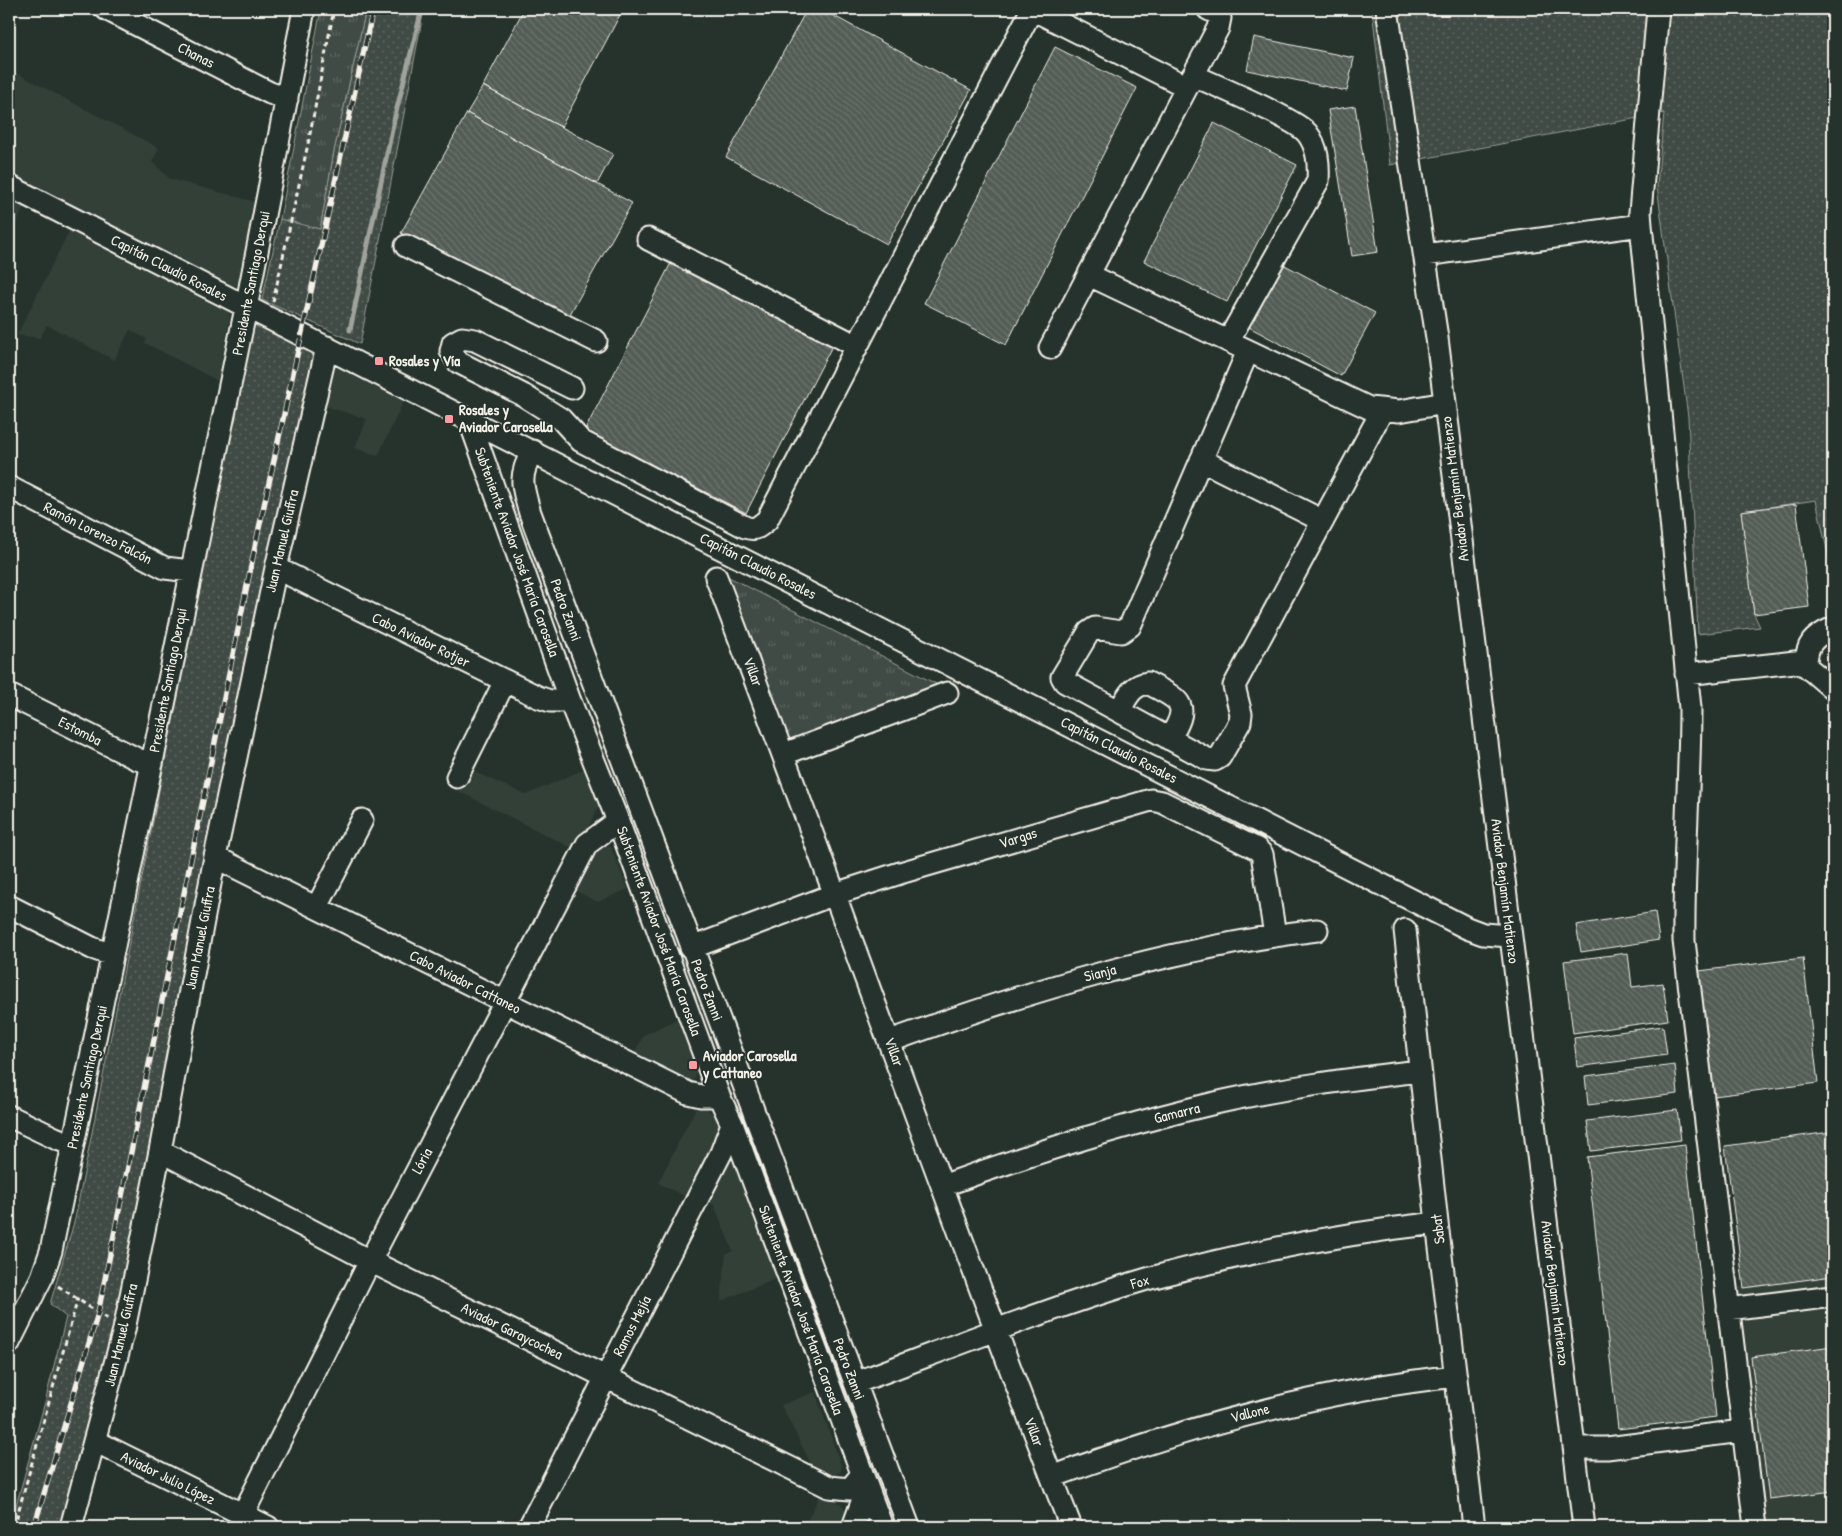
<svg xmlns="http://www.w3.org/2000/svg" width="1842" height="1536" font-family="'Patrick Hand',sans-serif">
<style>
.built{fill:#333f39}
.grass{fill:url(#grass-dots);stroke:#9a9e96}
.park{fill:url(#park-tufts);stroke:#9a9e96}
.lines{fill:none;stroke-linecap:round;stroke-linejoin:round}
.stream{stroke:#9fa39b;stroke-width:5}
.building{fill:url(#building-back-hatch);stroke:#f4f1e8}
.minor-casing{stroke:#f4f1e8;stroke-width:25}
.path{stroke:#f4f1e8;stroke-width:3;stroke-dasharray:5 4;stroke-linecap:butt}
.minor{stroke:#26332d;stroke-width:21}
.rail-casing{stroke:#f4f1e8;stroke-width:5.5}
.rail{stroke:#26332d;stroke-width:4;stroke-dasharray:11;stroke-linecap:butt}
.poi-dot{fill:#ff9aa2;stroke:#26332d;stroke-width:2}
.labels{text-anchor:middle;stroke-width:4;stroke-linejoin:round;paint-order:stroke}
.street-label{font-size:15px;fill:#f4f1e8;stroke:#26332d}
.poi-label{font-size:15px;font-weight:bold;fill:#f4f1e8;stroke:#26332d;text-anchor:start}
</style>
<defs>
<pattern id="grass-dots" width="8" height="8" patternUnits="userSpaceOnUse" patternTransform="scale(1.25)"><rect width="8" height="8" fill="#414b45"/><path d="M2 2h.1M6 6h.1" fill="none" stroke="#5d6560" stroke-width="1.8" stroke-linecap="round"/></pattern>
<pattern id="park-tufts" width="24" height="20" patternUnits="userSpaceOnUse" patternTransform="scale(1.25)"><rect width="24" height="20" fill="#414b45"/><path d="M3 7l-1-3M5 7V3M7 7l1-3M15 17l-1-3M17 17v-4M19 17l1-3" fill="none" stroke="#5d6560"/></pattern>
<pattern id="building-back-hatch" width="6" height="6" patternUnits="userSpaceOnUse" patternTransform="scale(1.25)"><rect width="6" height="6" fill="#525c55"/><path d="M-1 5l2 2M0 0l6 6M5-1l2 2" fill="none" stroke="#6c746d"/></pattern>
</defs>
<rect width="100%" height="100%" fill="#26332d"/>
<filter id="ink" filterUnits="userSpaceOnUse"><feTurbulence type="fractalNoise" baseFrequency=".02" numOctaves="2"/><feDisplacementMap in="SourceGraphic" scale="10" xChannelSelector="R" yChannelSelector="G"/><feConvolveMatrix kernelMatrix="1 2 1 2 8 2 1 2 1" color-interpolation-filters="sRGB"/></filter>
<g filter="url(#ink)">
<path class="built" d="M 9,69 L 159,148 L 152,162 L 170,179 L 260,203 L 241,284 L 229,287 L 9,176 Z
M 9,194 L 26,203 L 9,239 Z
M 71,227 L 228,309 L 230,317 L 218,381 L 145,343 L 147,339 L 130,330 L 114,360 L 47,325 L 40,338 L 17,335 Z
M 336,367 L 341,367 L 405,398 L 378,456 L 355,448 L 367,419 L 324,406 L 332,370 Z
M 587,768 L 600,804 L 576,850 L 458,791 L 468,769 L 526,795 Z
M 604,844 L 611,847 L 628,889 L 597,902 L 573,889 L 598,846 Z
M 677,1019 L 696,1071 L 695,1078 L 689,1084 L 631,1059 L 644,1035 Z
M 698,1104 L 716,1115 L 722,1130 L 690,1199 L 658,1183 Z
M 730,1160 L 736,1163 L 778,1278 L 721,1301 L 726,1254 L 733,1251 L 714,1205 L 706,1201 L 724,1163 Z
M 1833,1274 L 1833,1527 L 1763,1527 L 1734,1288 Z
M 815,1392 L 841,1465 L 841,1471 L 836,1475 L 813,1468 L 781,1405 Z
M 821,1493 L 841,1504 L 845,1509 L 847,1514 L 845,1527 L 804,1527 Z"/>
<path class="grass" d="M 366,9 L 424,9 L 360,344 L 262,300 L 280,219 L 320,229 L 334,151 Z
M 1372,9 L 1833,9 L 1833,568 L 1831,568 L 1816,500 L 1741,511 L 1754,614 L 1760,627 L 1698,634 L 1688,417 L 1657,186 L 1664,113 L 1390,165 Z
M 252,317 L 316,349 L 215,857 L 71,1527 L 10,1527 L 45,1402 L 66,1317 L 50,1304 L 75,1219 Z"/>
<path class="park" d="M 321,9 L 366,9 L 334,151 L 320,229 L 280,219 Z
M 723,574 L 940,686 L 799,740 L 788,738 L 781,730 Z"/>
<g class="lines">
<path class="stream" d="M 350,330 L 394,120 L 422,9"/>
</g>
<path class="building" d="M 524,9 L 623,9 L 561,127 L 483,86 Z
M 807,9 L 821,9 L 971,90 L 887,244 L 726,157 Z
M 1254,37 L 1354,58 L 1347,91 L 1247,70 Z
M 1055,47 L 1137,88 L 1006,345 L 924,303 Z
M 483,86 L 613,154 L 597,184 L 467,113 Z
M 1355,106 L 1378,252 L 1352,256 L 1328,110 Z
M 467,113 L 632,203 L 565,323 L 401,233 Z
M 1214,123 L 1297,165 L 1227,302 L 1144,261 Z
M 671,263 L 832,346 L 746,513 L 585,430 Z
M 1281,263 L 1375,313 L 1341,376 L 1247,326 Z
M 1796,504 L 1809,607 L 1754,614 L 1741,511 Z
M 1655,912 L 1659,940 L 1581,952 L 1576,925 Z
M 1628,953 L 1632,987 L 1663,983 L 1668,1020 L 1573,1033 L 1564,961 Z
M 1803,958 L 1818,1083 L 1714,1096 L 1699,971 Z
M 1663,1026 L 1667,1055 L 1577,1067 L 1574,1038 Z
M 1675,1065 L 1678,1094 L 1588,1105 L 1585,1076 Z
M 1677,1110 L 1681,1140 L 1591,1151 L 1587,1121 Z
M 1831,1132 L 1833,1150 L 1833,1276 L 1744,1288 L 1725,1146 Z
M 1685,1145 L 1716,1417 L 1618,1429 L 1587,1157 Z
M 1833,1346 L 1833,1491 L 1769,1499 L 1751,1357 Z
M 1833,1523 L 1833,1527 L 1804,1527 Z"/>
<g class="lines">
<defs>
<path id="minor" d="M 106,9 L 270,93 L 287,99
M 1032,9 L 1187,87
M 1387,9 L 1437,338 L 1584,1527
M 1193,75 C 1216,86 1294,118 1307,133 C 1318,147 1319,164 1318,181 L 1228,341
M 9,186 L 1467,928 L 1483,934 L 1510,936
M 1641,225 L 1690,708 C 1690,786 1683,864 1684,941 L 1755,1527
M 648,239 L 857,346
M 406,246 L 596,341
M 1425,255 L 1641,225 L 1640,212 L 1658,9
M 1089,275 L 1369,408 L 1399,411 L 1445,403
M 1050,348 L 1218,28 L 1220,18 L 1216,13 L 1208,9
M 1248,351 L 1130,626 L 1121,632 L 1095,628 L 1089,632 L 1062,677 L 1065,682 L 1207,759 L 1215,760 L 1220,757 L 1240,722 L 1241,714 L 1234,686 L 1382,411
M 572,388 L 475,340 L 462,338 L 453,343 L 451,351 L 458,362 L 523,395 L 561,419 L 581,441 L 745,527 C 755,531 759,527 767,520 L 1032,9
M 469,419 L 570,701 L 618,821 L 719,1096 L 732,1124 L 882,1527
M 533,451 C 518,475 522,487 530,513 L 909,1527
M 1201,460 L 1323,521
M 9,487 L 165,568 L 190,571
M 276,568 L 538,697 L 550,701 L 570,701
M 716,577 C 837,893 948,1212 1071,1527
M 1806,666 C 1806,644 1813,637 1833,628
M 1686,674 L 1795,662 L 1806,666 L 1833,689
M 9,695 L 137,759 L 152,764
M 1119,711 C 1127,698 1131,685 1148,683 C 1180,700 1192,703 1169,739
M 784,754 L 947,693
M 457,777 L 505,681
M 215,857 L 688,1093 L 701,1096 L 719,1096
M 9,906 L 92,948 L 112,955
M 317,907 L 362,820
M 1405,930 L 1437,1223 L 1474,1527
M 691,948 L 835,894 L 900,873 L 1151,800 L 1162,802 L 1257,849 L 1262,854 L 1275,935
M 890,1041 C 1029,991 1170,948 1317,930
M 9,1116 L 55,1138 L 73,1145
M 160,1151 L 370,1261 L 829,1487 L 850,1489 L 862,1474
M 942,1186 C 1030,1154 1119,1126 1211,1104 C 1280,1088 1350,1079 1420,1071
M 1728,1309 L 1833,1296
M 9,1343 L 42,1277 L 51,1251 L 246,308 L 304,9
M 855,1383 C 952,1347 1048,1308 1147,1279 C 1242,1253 1339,1234 1437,1223
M 95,1441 L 268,1527
M 1574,1448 L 1607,1448 L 1742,1431
M 1052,1477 C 1183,1428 1316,1391 1456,1376
M 243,1514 L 370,1261 L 587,844 L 618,821
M 71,1527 L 124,1330 L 160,1151 L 215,857 L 276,568 L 327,347
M 529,1527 L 721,1153 L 732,1124
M 853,1527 L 867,1488"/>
</defs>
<use href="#minor" class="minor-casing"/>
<path class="path" d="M 273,302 L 308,144 L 334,9
M 58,1286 L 109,1320
M 14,1527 L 78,1298"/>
<use href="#minor" class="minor"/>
<defs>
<path id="rail" d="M 34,1527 L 98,1313 L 256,542 L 373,9"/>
</defs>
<use href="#rail" class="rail-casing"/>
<use href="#rail" class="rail"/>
</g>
</g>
<g class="poi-dot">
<rect x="374" y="356" width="10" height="10" rx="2.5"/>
<rect x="444" y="414" width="10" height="10" rx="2.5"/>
<rect x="688" y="1060" width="10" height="10" rx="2.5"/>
</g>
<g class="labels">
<g class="street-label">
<text transform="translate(196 55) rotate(27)" y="5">Chanas</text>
<text transform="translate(169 268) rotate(27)" y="5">Capitán Claudio Rosales</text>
<text transform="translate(251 283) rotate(-79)" y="5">Presidente Santiago Derqui</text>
<text transform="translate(1455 489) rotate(-97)" y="5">Aviador Benjamín Matienzo</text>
<text transform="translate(98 533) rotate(27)" y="5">Ramón Lorenzo Falcón</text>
<text transform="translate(282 541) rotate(-77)" y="5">Juan Manuel Giuffra</text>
<text transform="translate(517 552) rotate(70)" y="5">Subteniente Aviador José María Carosella</text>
<text transform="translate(758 566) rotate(27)" y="5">Capitán Claudio Rosales</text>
<text transform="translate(566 610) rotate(70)" y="5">Pedro Zanni</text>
<text transform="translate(421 640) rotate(26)" y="5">Cabo Aviador Rotjer</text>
<text transform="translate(753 672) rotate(69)" y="5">Villar</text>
<text transform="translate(168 680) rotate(-79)" y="5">Presidente Santiago Derqui</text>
<text transform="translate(80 731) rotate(27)" y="5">Estomba</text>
<text transform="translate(1119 750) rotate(27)" y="5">Capitán Claudio Rosales</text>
<text transform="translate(1018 838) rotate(-17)" y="5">Vargas</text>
<text transform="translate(1505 891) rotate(83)" y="5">Aviador Benjamín Matienzo</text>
<text transform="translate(659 931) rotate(70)" y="5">Subteniente Aviador José María Carosella</text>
<text transform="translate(200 938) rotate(-79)" y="5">Juan Manuel Giuffra</text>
<text transform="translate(1100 973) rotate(-14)" y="5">Sianja</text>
<text transform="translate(465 982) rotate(27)" y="5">Cabo Aviador Cattaneo</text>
<text transform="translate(707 990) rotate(69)" y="5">Pedro Zanni</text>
<text transform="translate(894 1052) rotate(70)" y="5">Villar</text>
<text transform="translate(87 1077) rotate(-78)" y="5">Presidente Santiago Derqui</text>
<text transform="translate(1177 1113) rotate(-14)" y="5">Gamarra</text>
<text transform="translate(422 1161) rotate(-62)" y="5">Lória</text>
<text transform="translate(1438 1229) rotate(-97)" y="5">Sabat</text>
<text transform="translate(1140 1282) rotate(-16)" y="5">Fox</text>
<text transform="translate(1555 1293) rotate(83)" y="5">Aviador Benjamín Matienzo</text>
<text transform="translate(801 1310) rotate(70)" y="5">Subteniente Aviador José María Carosella</text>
<text transform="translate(632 1326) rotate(-63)" y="5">Ramos Mejía</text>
<text transform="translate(512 1331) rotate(26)" y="5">Aviador Garaycochea</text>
<text transform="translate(121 1335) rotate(-77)" y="5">Juan Manuel Giuffra</text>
<text transform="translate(849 1369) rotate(69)" y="5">Pedro Zanni</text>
<text transform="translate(1250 1413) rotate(-14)" y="5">Vallone</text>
<text transform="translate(1034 1432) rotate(69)" y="5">Villar</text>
<text transform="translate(168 1478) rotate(26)" y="5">Aviador Julio López</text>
</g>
<g class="poi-label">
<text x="389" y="366">Rosales y Vía</text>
<text x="459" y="415">Rosales y<tspan x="459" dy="17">Aviador Carosella</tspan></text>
<text x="703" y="1061">Aviador Carosella<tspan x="703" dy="17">y Cattaneo</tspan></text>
</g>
</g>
<rect width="1842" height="1536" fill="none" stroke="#26332d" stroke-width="30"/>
<rect x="15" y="15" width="1812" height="1506" fill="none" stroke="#f4f1e8" stroke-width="2" filter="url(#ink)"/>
</svg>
